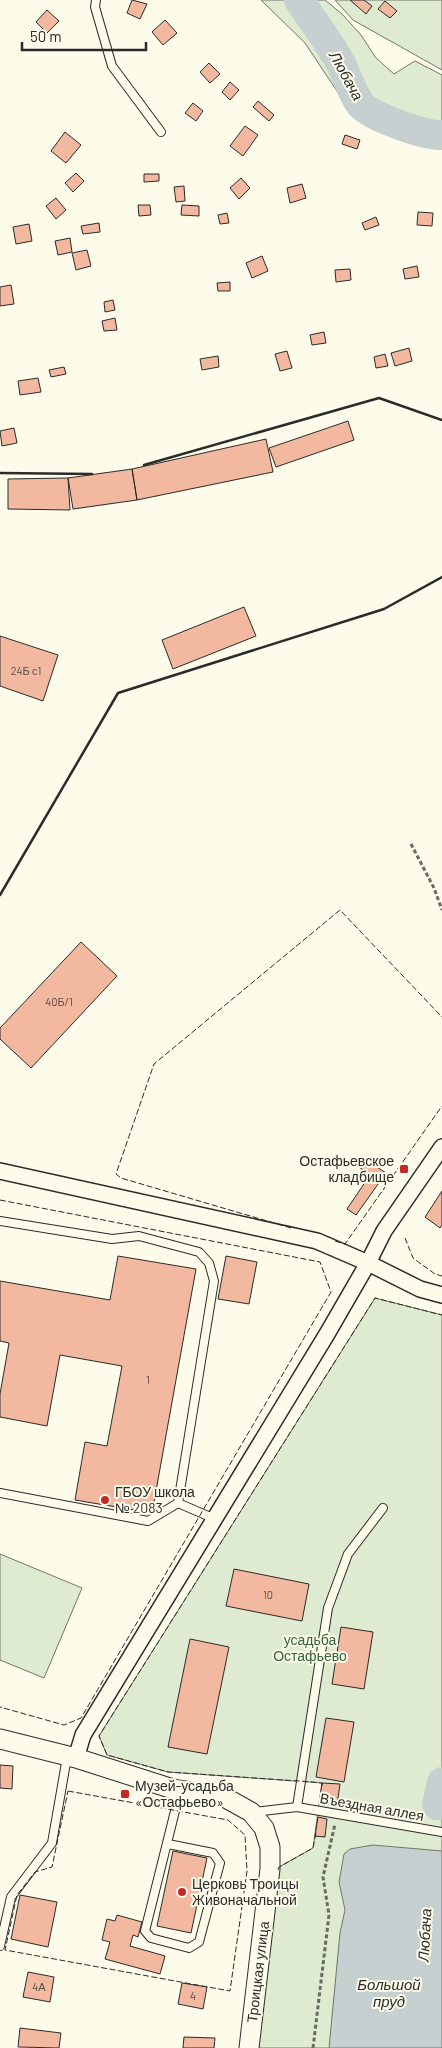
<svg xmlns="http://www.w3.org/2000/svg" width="442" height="2048" font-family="Barlow,sans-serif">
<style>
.green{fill:#deebd1;stroke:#74746e}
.water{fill:#c7d0d0;stroke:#74746e}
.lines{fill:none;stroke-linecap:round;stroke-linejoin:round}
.river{stroke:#c7d0d0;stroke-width:30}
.building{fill:#f2b8a0;stroke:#2b2b2b}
.service-casing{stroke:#2b2b2b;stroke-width:10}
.minor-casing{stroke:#2b2b2b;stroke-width:18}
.tertiary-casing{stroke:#2b2b2b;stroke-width:21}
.path{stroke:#6a6964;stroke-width:3;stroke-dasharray:4 2.5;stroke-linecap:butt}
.service{stroke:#fdfbea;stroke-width:8}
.minor{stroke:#fdfbea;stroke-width:15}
.tertiary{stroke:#fdfbea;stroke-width:19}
.fence{stroke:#2b2b2b;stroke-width:1;stroke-dasharray:6 2.5;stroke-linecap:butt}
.wall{stroke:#2b2b2b;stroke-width:2.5}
.poi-dot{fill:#c62828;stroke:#fdfbea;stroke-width:2}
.labels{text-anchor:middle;stroke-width:4;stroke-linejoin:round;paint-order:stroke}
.number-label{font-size:11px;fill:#5d4e48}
.poi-label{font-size:14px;fill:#2b2b2b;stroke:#fdfbea;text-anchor:start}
.park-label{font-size:14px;fill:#34623c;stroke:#fdfbea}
.street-label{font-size:14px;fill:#2b2b2b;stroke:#fdfbea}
.water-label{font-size:15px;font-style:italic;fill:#2b2b2b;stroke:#fdfbea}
</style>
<rect width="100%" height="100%" fill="#fdfbea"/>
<path class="green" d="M 261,0 L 325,0 L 342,14 L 361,35 L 376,58 L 394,74 L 415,61 L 442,75 L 442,145 L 387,134 L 351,112 L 305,43 Z
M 335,0 L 442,0 L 442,70 L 353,20 Z
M 375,1298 L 442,1315 L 442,2048 L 256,2048 L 279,1867 L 313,1848 L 322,1783 L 168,1772 L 107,1755 L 99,1736 Z
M 0,1554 L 82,1588 L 44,1678 L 0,1660 Z"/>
<path class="water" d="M 373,1845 L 442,1851 L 442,2048 L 329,2048 L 340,1933 L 345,1910 L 339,1882 L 344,1854 L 350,1849 Z"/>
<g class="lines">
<path class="river" d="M 299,0 C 313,21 329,42 341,64 C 347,76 353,95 361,105 C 371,117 426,136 442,135
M 437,1805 L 442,1782"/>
</g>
<path class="building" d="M 132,0 L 147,4 L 140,19 L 127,13 Z
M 350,0 L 364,0 L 372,6 L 366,14 Z
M 385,1 L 397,11 L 390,18 L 378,9 Z
M 47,10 L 59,21 L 47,33 L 36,22 Z
M 165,20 L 177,33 L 163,45 L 152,32 Z
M 209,63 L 220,74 L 210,83 L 200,72 Z
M 230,82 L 239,90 L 230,100 L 222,92 Z
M 258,101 L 274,115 L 269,121 L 253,107 Z
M 193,103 L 203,111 L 196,121 L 185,113 Z
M 245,126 L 258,135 L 243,156 L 230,146 Z
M 65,132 L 81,145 L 66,163 L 51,151 Z
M 345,135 L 360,140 L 357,149 L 342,144 Z
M 76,173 L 84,181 L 73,192 L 65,183 Z
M 144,174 L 159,174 L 159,181 L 144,182 Z
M 241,178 L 250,188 L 239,199 L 230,188 Z
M 302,184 L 306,198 L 290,203 L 287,188 Z
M 184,186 L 185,201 L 176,202 L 174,187 Z
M 56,198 L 66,210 L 56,219 L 46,206 Z
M 138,205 L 150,205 L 151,215 L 139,216 Z
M 182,205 L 199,206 L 199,216 L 181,215 Z
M 418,212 L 433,213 L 432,226 L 417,225 Z
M 227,213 L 229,223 L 220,224 L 218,215 Z
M 376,217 L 379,225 L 365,230 L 362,223 Z
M 99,223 L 100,232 L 83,234 L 81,226 Z
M 29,224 L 32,241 L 16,244 L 13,227 Z
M 70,238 L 72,252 L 58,255 L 55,241 Z
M 87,250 L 91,266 L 76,270 L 72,253 Z
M 262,256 L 268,271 L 252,278 L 246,263 Z
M 417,266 L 419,277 L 405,279 L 403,269 Z
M 350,269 L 351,280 L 336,282 L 335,270 Z
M 230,282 L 230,291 L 218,291 L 217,283 Z
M 11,285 L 14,304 L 0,306 L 0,287 Z
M 113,300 L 115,310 L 105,312 L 104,302 Z
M 115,318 L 117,330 L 104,331 L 102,321 Z
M 324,332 L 326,343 L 312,345 L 310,335 Z
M 409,348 L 412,361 L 395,366 L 391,353 Z
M 287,351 L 292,368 L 280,371 L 275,354 Z
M 385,354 L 388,366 L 376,368 L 374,357 Z
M 218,356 L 219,367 L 202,370 L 200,359 Z
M 64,367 L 66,374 L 51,377 L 49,370 Z
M 38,378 L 41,392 L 20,395 L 18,381 Z
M 348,421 L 354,440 L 276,467 L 269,448 Z
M 14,428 L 17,443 L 2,446 L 0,431 Z
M 266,439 L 273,472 L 137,500 L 132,469 Z
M 132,469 L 137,500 L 73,509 L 68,478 Z
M 68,478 L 70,510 L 8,509 L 8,479 Z
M 244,607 L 256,636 L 173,669 L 162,640 Z
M 0,636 L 58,655 L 43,701 L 0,686 Z
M 81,942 L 117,976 L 31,1068 L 0,1039 L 0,1028 Z
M 365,1159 L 386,1173 L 356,1215 L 347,1209 L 370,1175 L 359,1167 Z
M 442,1191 L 442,1225 L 440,1228 L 425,1217 Z
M 118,1256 L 196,1269 L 152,1513 L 75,1500 L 85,1442 L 107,1446 L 122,1366 L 60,1355 L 47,1426 L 0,1417 L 0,1394 L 9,1343 L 0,1341 L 0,1281 L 110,1300 Z
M 226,1256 L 257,1262 L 249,1304 L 218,1299 Z
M 234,1569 L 309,1584 L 302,1621 L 226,1606 Z
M 341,1627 L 373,1632 L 364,1689 L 332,1684 Z
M 190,1639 L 229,1647 L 207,1754 L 168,1747 Z
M 326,1718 L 354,1722 L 344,1782 L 316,1777 Z
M 0,1765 L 13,1766 L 12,1789 L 0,1788 Z
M 322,1783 L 340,1784 L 337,1805 L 319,1803 Z
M 318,1817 L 327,1819 L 325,1837 L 315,1836 Z
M 173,1851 L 207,1858 L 191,1933 L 157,1926 Z
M 20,1895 L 57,1902 L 48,1947 L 11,1939 Z
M 117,1915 L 142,1922 L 138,1937 L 133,1935 L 130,1946 L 165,1956 L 160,1974 L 105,1959 L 110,1942 L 102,1940 L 107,1919 L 115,1921 Z
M 28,1972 L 54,1977 L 50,2002 L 23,1997 Z
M 182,1983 L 207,1987 L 203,2009 L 178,2004 Z
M 20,2028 L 61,2033 L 59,2048 L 18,2047 Z
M 184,2037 L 215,2038 L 214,2048 L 183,2048 Z"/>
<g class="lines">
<defs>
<path id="service" d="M 96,0 L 95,7 L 112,66 L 161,132
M 0,1221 L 112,1239 L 139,1236 L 199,1252 L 209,1263 L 214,1281 L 178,1503
M 0,1493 L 148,1521 L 178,1503 L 215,1519
M 297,1807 L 442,1832
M 254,1812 L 297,1807 L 328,1608 L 348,1554 L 383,1508
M 168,1844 L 213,1853 L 220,1863 L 199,1942 L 189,1948 L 151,1938 L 145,1931 L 180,1791
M 0,1946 L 11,1897 L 52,1843 L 67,1757"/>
<path id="minor" d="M 0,1171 L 317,1241 L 368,1263 L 420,1289 L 442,1295
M 76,1758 L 83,1735 L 327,1334 L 368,1263 L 384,1231 L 442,1147"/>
<path id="tertiary" d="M 0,1739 L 76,1758 L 173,1789 L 224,1797 L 251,1812 L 264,1828 L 270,1847 L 270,1869 L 249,2048"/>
</defs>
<use href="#service" class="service-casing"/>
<use href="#minor" class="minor-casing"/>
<use href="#tertiary" class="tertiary-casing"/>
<path class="path" d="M 411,844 L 434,888 L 442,910
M 313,2048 L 329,1915 L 323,1877 L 335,1824"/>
<use href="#service" class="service"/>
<use href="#minor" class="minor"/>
<use href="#tertiary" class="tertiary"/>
<path class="fence" d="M 0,1200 L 320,1262 L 331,1292 L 81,1718 L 64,1725 L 0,1707
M 291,1228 L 121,1178 L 116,1174 L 154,1064 L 340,910 L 442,1017
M 405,1238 L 413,1258 L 435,1274 L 442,1276
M 335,1241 L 345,1244 L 442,1106
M 322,1786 L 322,1783 L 313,1782 L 168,1772 L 107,1755 L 99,1736 L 375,1298 L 442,1315
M 68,1791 L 228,1820 L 245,1835 L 247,1871 L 230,1991 L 5,1950 L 17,1895 L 35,1872 L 52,1867 Z
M 278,1870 L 279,1867 L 313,1848 L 316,1833"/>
<path class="wall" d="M 144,465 L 379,398 L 442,420
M 0,473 L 92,474
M 0,895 L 118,693 L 384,609 L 442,577"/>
</g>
<g class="poi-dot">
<rect x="399" y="1164" width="10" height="10" rx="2.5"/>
<circle cx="105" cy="1500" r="5"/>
<rect x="120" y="1789" width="10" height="10" rx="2.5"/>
<circle cx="182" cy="1892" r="5"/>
</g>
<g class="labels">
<g class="number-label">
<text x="26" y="675">24Б с1</text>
<text x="59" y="1006">40Б/1</text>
<text x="148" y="1384">1</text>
<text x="268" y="1599">10</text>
<text x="39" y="1991">4А</text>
<text x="193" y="2000">4</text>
</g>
<g class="poi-label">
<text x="394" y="1166" text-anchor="end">Остафьевское<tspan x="394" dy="16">кладбище</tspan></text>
<text x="115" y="1497">ГБОУ школа<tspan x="115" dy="16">№ 2083</tspan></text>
<text x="135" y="1791">Музей-усадьба<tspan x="135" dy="16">«Остафьево»</tspan></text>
<text x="192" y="1889">Церковь Троицы<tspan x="192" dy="16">Живоначальной</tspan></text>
</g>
<g class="park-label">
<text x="310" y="1645">усадьба<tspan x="310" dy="16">Остафьево</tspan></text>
</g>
<g class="street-label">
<text transform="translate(372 1807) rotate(10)" y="5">Въездная аллея</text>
<text transform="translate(258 1972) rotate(-83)" y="5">Троицкая улица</text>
</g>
<g class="water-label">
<text transform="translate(346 76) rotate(61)" y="5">Любача</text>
<text transform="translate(425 1935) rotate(-87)" y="5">Любача</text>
<text x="389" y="1990">Большой<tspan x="389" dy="17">пруд</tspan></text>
</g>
</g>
<path d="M22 42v8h124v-8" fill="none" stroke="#2b2b2b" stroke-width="2.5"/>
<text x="30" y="42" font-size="15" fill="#2b2b2b" stroke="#fdfbea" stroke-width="4" paint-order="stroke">50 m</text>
</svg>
